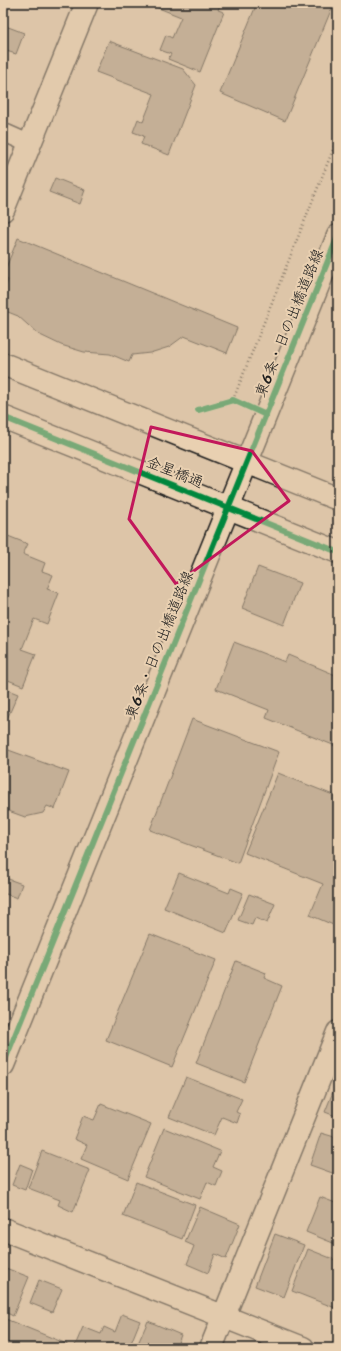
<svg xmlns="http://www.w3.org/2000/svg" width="341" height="1351" font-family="Sriracha,'Klee One',sans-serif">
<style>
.building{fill:#a79580;stroke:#1c1c1c}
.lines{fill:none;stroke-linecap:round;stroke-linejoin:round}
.service-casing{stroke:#1c1c1c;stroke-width:20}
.minor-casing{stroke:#1c1c1c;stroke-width:25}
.tertiary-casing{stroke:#1c1c1c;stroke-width:25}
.path{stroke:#1c1c1c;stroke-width:2.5;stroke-dasharray:1 3;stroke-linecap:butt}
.service{stroke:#e9d0b1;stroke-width:17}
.minor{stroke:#e9d0b1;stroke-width:22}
.tertiary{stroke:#e9d0b1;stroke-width:22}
.cycleway-casing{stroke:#e9d0b1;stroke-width:8}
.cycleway{stroke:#00873e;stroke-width:6}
.marked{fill:none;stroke:#c2185b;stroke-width:3;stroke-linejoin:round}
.labels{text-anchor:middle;stroke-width:4;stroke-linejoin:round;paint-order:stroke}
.street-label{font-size:15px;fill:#1c1c1c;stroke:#e9d0b1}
</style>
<rect width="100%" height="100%" fill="#ddc5a8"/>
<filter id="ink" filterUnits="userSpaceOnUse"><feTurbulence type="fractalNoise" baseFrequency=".025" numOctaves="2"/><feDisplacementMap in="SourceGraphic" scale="8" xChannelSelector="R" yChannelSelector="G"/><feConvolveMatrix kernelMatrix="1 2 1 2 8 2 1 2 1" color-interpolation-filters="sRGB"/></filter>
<g filter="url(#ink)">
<path class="building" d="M 146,3 L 221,3 L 218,10 L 224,12 L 200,72 L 168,59 L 171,54 L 160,50 L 166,35 L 172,38 L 181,17 Z
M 257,3 L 334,3 L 285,121 L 220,93 Z
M 3,25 L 24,33 L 16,54 L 3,50 Z
M 109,41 L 183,69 L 196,85 L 169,155 L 141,144 L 144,136 L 133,132 L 138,119 L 143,122 L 154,94 L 96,72 Z
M 55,178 L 85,190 L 80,204 L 49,192 Z
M 18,238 L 237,328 L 227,353 L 184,336 L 169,347 L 150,353 L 132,355 L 129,362 L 110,354 L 84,352 L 61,345 L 38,334 L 18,316 L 3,310 L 3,293 L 8,280 L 3,278 L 3,275 Z
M 3,534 L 28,544 L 23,554 L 45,563 L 42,571 L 53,575 L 47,589 L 59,593 L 47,624 L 34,619 L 22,649 L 36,654 L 23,686 L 3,678 Z
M 258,567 L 300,583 L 284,625 L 242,608 Z
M 234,642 L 285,662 L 288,655 L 338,676 L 338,747 L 266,718 L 269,710 L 216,689 Z
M 3,688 L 18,694 L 7,719 L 3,717 Z
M 192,719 L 279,752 L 238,863 L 150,830 Z
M 3,748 L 69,772 L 55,809 L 47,806 L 43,813 L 25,817 L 3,809 Z
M 278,773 L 338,797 L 338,927 L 310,915 L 323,884 L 245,853 Z
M 179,873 L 229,893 L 231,888 L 243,893 L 226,933 L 164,908 Z
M 3,877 L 22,884 L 17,898 L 3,893 Z
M 249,894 L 275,904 L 267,923 L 255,918 L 252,925 L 238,920 Z
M 150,934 L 216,960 L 172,1067 L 106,1040 Z
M 236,961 L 266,973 L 264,978 L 282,986 L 244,1082 L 196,1063 Z
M 186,1077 L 242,1099 L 236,1112 L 240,1114 L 237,1123 L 222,1117 L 214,1135 L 169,1117 Z
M 338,1079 L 338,1117 L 325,1112 Z
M 101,1104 L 151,1124 L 128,1179 L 81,1159 L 87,1145 L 74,1139 L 83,1116 L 94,1120 Z
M 164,1128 L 220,1151 L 213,1167 L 222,1171 L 216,1186 L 207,1182 L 200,1199 L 144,1177 Z
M 321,1133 L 338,1138 L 338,1175 L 310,1165 Z
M 42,1151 L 90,1170 L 73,1212 L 58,1205 L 60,1200 L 28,1188 Z
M 20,1164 L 32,1169 L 25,1190 L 12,1185 Z
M 136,1182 L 195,1205 L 182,1239 L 123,1216 Z
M 320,1197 L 338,1204 L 338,1245 L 306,1232 Z
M 200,1207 L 240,1224 L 226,1259 L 215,1254 L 208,1273 L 187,1264 L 194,1246 L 185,1242 Z
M 275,1234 L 304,1245 L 284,1297 L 255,1286 Z
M 308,1249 L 338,1261 L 338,1271 L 336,1276 L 338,1277 L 338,1309 L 292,1291 Z
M 3,1267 L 29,1277 L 13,1316 L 3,1311 Z
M 39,1280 L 62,1289 L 52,1312 L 30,1303 Z
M 122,1314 L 140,1321 L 129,1348 L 74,1348 L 83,1327 L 101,1334 L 104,1327 L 115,1332 Z
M 3,1318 L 67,1344 L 66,1348 L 3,1348 Z
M 148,1321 L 181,1335 L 176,1348 L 136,1348 Z"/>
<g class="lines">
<defs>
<path id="service" d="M 3,132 L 30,144"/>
<path id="minor" d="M 3,210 L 87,3
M 3,1229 L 303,1348
M 211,1348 L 338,1032"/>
<path id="tertiary" d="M 3,364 L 338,499
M 3,417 L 338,552
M 3,1065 L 338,236"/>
</defs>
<use href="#service" class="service-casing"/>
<use href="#minor" class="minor-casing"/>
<use href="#tertiary" class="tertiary-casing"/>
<path class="path" d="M 233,400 L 338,137"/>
<use href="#service" class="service"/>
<use href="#minor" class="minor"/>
<use href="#tertiary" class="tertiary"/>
<defs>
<path id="cycleway" d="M 198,410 L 233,400 L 266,415
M 3,417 L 338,552
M 3,1065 L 338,236"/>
</defs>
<use href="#cycleway" class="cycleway-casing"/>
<use href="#cycleway" class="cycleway"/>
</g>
</g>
<path d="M0 0H341V1351H0ZM 151,427 L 252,451 L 289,501 L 176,584 L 129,519 Z" fill="#ddc5a8" fill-opacity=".55" fill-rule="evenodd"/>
<path class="marked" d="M 151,427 L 252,451 L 289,501 L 176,584 L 129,519 Z"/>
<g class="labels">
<g class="street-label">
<text transform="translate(289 323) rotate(-68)" y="5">東6条・日の出橋道路線</text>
<text transform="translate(175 472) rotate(22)" y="5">金星橋通</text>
<text transform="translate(159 645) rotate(-68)" y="5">東6条・日の出橋道路線</text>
</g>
</g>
<rect width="341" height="1351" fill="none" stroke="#e9d0b1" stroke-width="16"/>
<rect x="8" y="8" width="325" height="1335" fill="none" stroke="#1c1c1c" stroke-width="1.5" filter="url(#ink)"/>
</svg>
